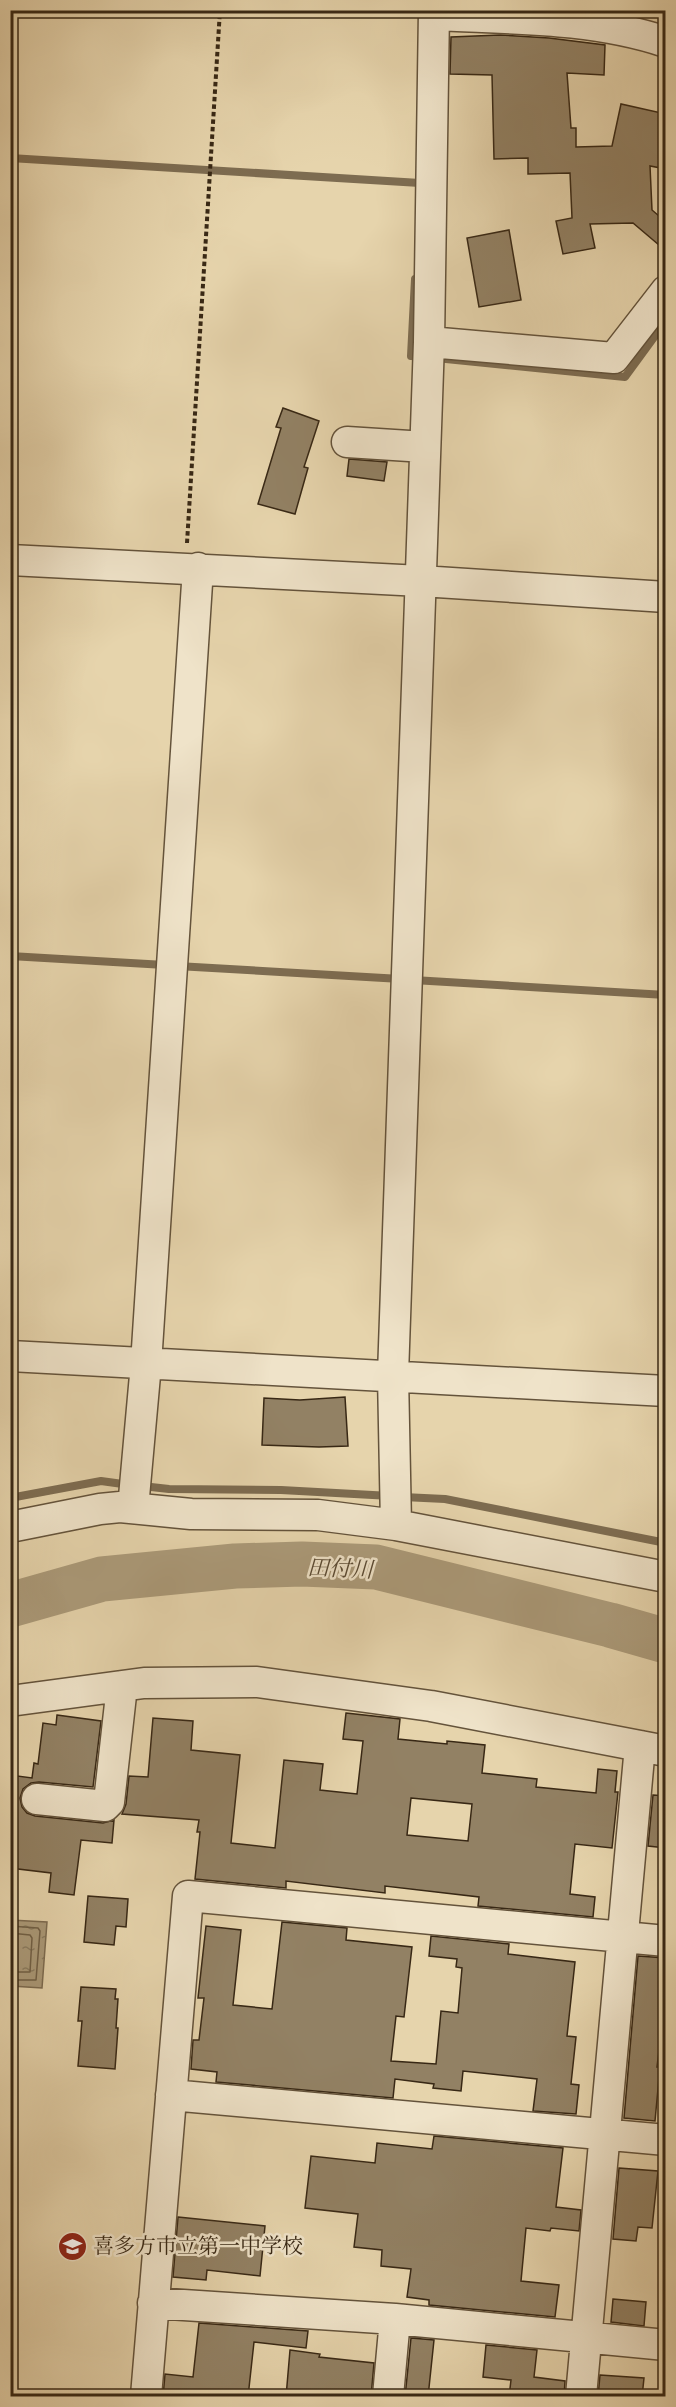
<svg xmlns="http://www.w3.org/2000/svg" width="676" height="2407" font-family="Cardo,'Noto Serif JP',serif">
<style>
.water{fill:url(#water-ripples);stroke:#7d6c51;stroke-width:1.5}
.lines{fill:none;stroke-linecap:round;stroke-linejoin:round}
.shore{stroke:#726147;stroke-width:1.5}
.stream{stroke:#7d6c51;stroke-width:8}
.river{stroke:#ab9a79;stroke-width:45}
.building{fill:#928164;stroke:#382815;stroke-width:1.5;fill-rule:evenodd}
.minor-casing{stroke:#64533b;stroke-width:33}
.path{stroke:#382815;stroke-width:4;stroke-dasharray:4.5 3;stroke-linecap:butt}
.minor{stroke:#efe3c9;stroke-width:30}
.labels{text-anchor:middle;stroke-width:5;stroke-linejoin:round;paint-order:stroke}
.poi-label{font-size:21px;fill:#382815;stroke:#efe3c9;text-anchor:start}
.water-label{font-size:22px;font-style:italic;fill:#5a4a33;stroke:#efe3c9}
</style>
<defs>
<pattern id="water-ripples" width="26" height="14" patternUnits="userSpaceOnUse" patternTransform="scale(1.5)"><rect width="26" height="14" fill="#ab9a79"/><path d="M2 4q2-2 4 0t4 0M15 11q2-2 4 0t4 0" fill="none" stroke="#8c7e62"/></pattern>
</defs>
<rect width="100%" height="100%" fill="#e6d4ac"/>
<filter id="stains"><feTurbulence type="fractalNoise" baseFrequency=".00333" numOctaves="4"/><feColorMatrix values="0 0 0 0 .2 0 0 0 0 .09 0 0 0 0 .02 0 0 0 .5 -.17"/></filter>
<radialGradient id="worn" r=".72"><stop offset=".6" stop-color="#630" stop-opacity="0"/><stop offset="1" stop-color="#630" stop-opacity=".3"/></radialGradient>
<path class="water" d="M 10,1920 L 47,1922 L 42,1988 L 11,1986 Z"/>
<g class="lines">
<path class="shore" d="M 10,1926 L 38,1928 L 40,1931 L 36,1980 L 10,1980
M 10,1933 L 30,1935 L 32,1938 L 30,1972 L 10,1972"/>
<path class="stream" d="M 10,158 L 420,183 L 420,189
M 415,279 L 411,356 L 424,357
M 436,358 L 625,377 L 666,321
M 10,956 L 165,965
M 177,966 L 401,979
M 413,980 L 666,995
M 142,1486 L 169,1489 L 281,1490 L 391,1496
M 403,1497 L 445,1499 L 666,1543
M 10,1498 L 101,1481 L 130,1485"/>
<path class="river" d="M 10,1605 L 102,1579 L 235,1566 L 302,1564 L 376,1567 L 610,1625 L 666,1641"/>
</g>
<path class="building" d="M 500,35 L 549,38 L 605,45 L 604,75 L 567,73 L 571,128 L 576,128 L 576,147 L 612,146 L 621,104 L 666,114 L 666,169 L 650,166 L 652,210 L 666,222 L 666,251 L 633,223 L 590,224 L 595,248 L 563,254 L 556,221 L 572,218 L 570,173 L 528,174 L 528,158 L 494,159 L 492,75 L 450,74 L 451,37 Z
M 509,230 L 521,300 L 479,307 L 467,238 Z
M 283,408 L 319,421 L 304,467 L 308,468 L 295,514 L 258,504 L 281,428 L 276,427 Z
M 349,459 L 387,462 L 384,481 L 347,476 Z
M 345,1397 L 348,1446 L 319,1447 L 262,1445 L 264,1398 L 300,1400 Z
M 346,1713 L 400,1719 L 398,1739 L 447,1744 L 447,1741 L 485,1745 L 482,1773 L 537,1779 L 536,1787 L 596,1793 L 598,1769 L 617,1771 L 615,1792 L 618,1792 L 612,1848 L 575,1844 L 570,1894 L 595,1897 L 593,1917 L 478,1906 L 479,1897 L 385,1886 L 385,1893 L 286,1881 L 286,1888 L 195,1879 L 200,1832 L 197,1832 L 199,1820 L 122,1814 L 126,1804 L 129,1776 L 148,1777 L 153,1718 L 193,1721 L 191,1750 L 240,1755 L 231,1843 L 275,1848 L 284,1760 L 323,1764 L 320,1790 L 357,1794 L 363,1741 L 343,1739 ZM 411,1798 L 472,1804 L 468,1841 L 407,1835 Z
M 57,1715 L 101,1721 L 93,1787 L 39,1782 L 31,1783 L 23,1789 L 20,1798 L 22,1807 L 27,1813 L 35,1816 L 103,1823 L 114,1820 L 112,1843 L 81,1840 L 74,1895 L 49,1892 L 51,1873 L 10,1868 L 10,1775 L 32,1778 L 34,1763 L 38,1764 L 43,1723 L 56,1725 Z
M 653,1795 L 666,1796 L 666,1848 L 648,1846 Z
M 88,1896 L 128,1899 L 126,1927 L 116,1926 L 114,1945 L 84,1942 Z
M 282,1922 L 347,1928 L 346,1940 L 412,1947 L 404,2017 L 396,2016 L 391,2061 L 436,2064 L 441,2011 L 458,2013 L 462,1968 L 456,1967 L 457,1959 L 429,1956 L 431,1936 L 509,1944 L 508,1954 L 575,1962 L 567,2036 L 576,2037 L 571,2084 L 579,2085 L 576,2114 L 533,2111 L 537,2079 L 463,2071 L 461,2091 L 433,2088 L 434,2084 L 395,2079 L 393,2098 L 216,2082 L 217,2072 L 191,2069 L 193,2040 L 199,2040 L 204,1998 L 198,1998 L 206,1926 L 241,1930 L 233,2005 L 272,2009 Z
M 638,1956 L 666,1958 L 666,1994 L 657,2067 L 660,2067 L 655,2121 L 624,2118 Z
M 81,1987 L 116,1989 L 115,1999 L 118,1999 L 116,2028 L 118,2028 L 115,2069 L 78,2066 L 82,2021 L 78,2021 Z
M 434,2136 L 563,2148 L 556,2207 L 581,2210 L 579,2231 L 551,2228 L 550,2231 L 526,2228 L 521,2281 L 559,2285 L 555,2317 L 429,2305 L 429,2300 L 407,2297 L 411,2269 L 381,2266 L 382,2250 L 354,2247 L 358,2214 L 305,2208 L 311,2156 L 375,2163 L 377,2143 L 432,2149 Z
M 619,2168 L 658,2171 L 652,2228 L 638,2227 L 636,2241 L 613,2239 Z
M 178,2217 L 265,2226 L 260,2276 L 207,2270 L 206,2280 L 173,2277 Z
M 613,2299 L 646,2302 L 644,2326 L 611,2322 Z
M 199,2323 L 308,2331 L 306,2348 L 254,2342 L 248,2397 L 163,2397 L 165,2374 L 193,2377 Z
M 411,2338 L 434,2340 L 428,2397 L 405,2397 Z
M 486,2345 L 537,2350 L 534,2377 L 565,2381 L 564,2397 L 509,2397 L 511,2380 L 483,2377 Z
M 290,2350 L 320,2354 L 319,2357 L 374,2363 L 371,2397 L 286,2397 Z
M 600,2375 L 644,2378 L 642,2397 L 598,2397 Z"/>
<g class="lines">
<defs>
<path id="minor" d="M 434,15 C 511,19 591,17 666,42
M 429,342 L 614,358 L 666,291
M 347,442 L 425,447
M 10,560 L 421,581 L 666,597
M 10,1356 L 666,1391
M 133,1508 L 146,1364 L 198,568
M 396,1525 L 393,1375 L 429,342 L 434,10
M 10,1527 L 100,1509 L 120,1507 L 191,1514 L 318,1515 L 396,1525 L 666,1577
M 10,1701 L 144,1683 L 257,1682 L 431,1706 L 666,1751
M 37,1799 L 105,1806 L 109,1802 L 122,1686
M 171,2095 L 666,2140
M 153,2303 L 395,2319 L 666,2345
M 146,2396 L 188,1896 L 666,1941
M 388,2396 L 395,2319
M 581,2396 L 640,1746"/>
</defs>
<use href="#minor" class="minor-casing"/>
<path class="path" d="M 187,543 L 220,10"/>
<use href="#minor" class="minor"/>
</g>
<defs>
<symbol id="school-disc" viewBox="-11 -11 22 22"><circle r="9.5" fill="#8f2418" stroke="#efe3c9"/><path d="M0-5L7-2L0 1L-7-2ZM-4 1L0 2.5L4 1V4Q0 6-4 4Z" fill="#fff"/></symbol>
</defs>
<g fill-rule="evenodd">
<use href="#school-disc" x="56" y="2230" width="33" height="33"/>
</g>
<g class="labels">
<g class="poi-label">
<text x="93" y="2253">喜多方市立第一中学校</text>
</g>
<g class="water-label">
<text transform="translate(340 1568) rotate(2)" y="8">田付川</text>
</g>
</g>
<rect width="676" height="2407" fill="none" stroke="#e6d4ac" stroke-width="36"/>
<rect x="12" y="12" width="652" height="2383" fill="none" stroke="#382815" stroke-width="3"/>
<rect x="18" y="18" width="640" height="2371" fill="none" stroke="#382815" stroke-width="1.5"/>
<rect width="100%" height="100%" filter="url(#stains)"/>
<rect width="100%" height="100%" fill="url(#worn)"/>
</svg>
